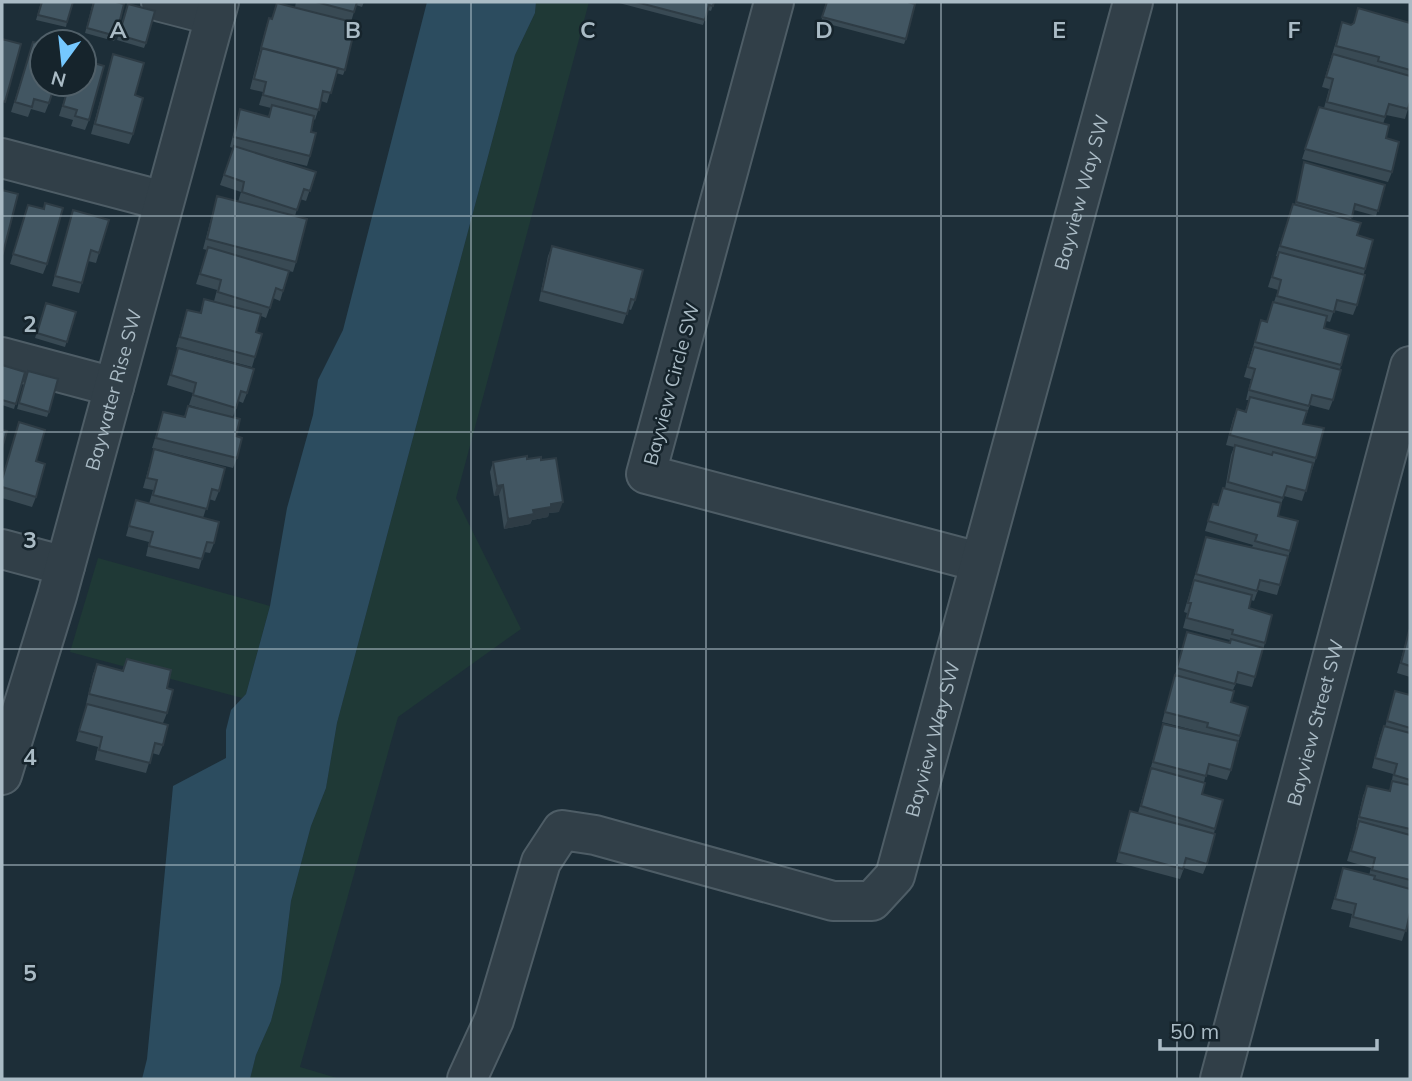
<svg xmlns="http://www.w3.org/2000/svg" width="1412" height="1081" font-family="Mulish,sans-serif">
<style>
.green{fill:#1f3936}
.water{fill:#2c4c5f}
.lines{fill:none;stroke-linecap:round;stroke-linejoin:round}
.minor-casing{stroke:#4e5d66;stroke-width:42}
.minor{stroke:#313f48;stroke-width:38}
.wall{fill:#394a54}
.shaded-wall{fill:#2e3c45}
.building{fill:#425662;stroke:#2e3c45;stroke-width:2}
.grid{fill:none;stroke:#aabbc5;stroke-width:2;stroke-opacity:0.55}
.labels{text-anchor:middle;stroke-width:5;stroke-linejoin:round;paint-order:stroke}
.street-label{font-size:19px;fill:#aabbc5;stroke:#16242c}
.grid-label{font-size:23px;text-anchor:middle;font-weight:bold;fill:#aabbc5;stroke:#16242c;stroke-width:5;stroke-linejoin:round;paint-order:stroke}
</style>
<rect width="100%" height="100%" fill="#1d2e38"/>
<path class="green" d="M 536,2 L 589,2 L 456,498 L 521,629 L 398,717 L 300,1067 L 340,1079 L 250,1079 L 256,1055 L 271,1021 L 281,982 L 291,901 L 311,826 L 326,788 L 337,723 L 515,55 L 535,13 Z
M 98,558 L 270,606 L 246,694 L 242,698 L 70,652 Z"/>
<path class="water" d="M 427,2 L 536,2 L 535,13 L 515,55 L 337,723 L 326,788 L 311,826 L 291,901 L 281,982 L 271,1021 L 256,1055 L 250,1079 L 142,1079 L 147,1059 L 173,786 L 226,758 L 226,730 L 231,710 L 246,694 L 270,606 L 287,508 L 313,415 L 318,380 L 343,330 Z"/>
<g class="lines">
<defs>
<g id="minor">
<path d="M 161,2 L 215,16"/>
<path d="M 774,2 L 646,474 L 979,562"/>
<path d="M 2,158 L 164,201"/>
<path d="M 2,357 L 114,387"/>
<path d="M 2,549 L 65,566"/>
<path id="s1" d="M 2,775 L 57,596 L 219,2"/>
<path id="s2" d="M 467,1079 L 494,1020 L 541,862 L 562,830 L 595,835 L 833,901 L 872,901 L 895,876 L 1133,2"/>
<path id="s3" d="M 1220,1079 L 1410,366"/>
</g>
</defs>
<use href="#minor" class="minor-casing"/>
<use href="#minor" class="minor"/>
</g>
<path class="wall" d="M 41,2 L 67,22 L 66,27 L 36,20 Z
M 93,2 L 116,36 L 114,41 L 85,33 Z
M 296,2 L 364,2 L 362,7 L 356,5 L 351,22 L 345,70 L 343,75 L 336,73 L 327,103 L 321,101 L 315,120 L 314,119 L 311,132 L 310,156 L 307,166 L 262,155 L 316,172 L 306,201 L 300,199 L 295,216 L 296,262 L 293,272 L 289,271 L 280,301 L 273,298 L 266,318 L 261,316 L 256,332 L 255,357 L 252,367 L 176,347 L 187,310 L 200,313 L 204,299 L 214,301 L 217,290 L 196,284 L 207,250 L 203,249 L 217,196 L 238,202 L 241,192 L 220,185 L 233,148 L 230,147 L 237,119 L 240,109 L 268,117 L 271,108 L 259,105 L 263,92 L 250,89 L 267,23 L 272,19 L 295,7 Z
M 619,2 L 714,2 L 711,11 L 708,10 L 703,25 L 619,3 Z
M 826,2 L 906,39 L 904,44 L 821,22 Z
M 1358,8 L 1410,23 L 1410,102 L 1405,119 L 1386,115 L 1383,124 L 1392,172 L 1388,182 L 1302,159 L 1319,107 L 1324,108 L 1329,89 L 1322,87 L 1342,22 L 1351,25 L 1353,24 Z
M 126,9 L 146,43 L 144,48 L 117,40 Z
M 33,42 L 49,103 L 45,113 L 31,109 L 28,117 L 11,112 Z
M 113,54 L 135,95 L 133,134 L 129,144 L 91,134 Z
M 69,84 L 84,84 L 89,120 L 85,130 L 71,126 L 73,120 L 59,116 Z
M 1304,162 L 1385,185 L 1376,216 L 1354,210 L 1351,220 L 1357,235 L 1365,269 L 1357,305 L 1353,315 L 1334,310 L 1330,322 L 1326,321 L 1324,328 L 1341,365 L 1333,400 L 1329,410 L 1310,405 L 1306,416 L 1303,424 L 1316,458 L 1302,501 L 1284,496 L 1280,507 L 1278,516 L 1290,551 L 1277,595 L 1258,590 L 1254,601 L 1251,600 L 1249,608 L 1265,643 L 1252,687 L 1236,683 L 1233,690 L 1231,702 L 1248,707 L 1231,770 L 1227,780 L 1206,774 L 1204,782 L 1202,794 L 1215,829 L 1207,864 L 1203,874 L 1184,868 L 1180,879 L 1116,862 L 1130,811 L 1138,813 L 1163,724 L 1205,733 L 1162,722 L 1187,632 L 1229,643 L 1230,640 L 1183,628 L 1187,613 L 1184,612 L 1206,537 L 1252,547 L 1253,545 L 1205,531 L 1213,504 L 1217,505 L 1223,488 L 1225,489 L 1231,455 L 1234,447 L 1226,445 L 1233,419 L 1237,409 L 1245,411 L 1249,400 L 1246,400 L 1251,379 L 1244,377 L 1261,320 L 1267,321 L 1273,302 L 1274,302 L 1278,290 L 1268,287 L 1278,256 L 1276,256 L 1293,204 L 1295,205 Z
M 45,203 L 47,264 L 43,274 L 10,264 L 28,205 L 43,209 Z
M 73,210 L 99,253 L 96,263 L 88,261 L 79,293 L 52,286 Z
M 552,246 L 635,300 L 631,310 L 628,309 L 623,324 L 539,301 L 548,256 Z
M 46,303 L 76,312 L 65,347 L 35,338 Z
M 178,348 L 247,393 L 243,403 L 238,401 L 233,417 L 236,436 L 237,458 L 233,468 L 152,448 L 163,412 L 184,417 L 188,406 L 213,412 L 189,405 L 193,393 L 167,385 Z
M 2,365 L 25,372 L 14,409 L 2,405 Z
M 26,376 L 49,412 L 47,417 L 17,409 Z
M 19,422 L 36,461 L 36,497 L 32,507 L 2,498 L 2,478 Z
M 154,449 L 219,491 L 215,501 L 209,499 L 203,518 L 214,543 L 210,553 L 204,552 L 199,569 L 146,556 L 149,542 L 126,536 L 136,500 L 149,504 L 153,490 L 143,488 Z
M 493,462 L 559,512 L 549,513 L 548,517 L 532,520 L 530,524 L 504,529 L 499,495 L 494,496 L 490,472 Z
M 1409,631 L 1410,632 L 1410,677 L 1397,673 Z
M 127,659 L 167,688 L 167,713 L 163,723 L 163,745 L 159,755 L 152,753 L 146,773 L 95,760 L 98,747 L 76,741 L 87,704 L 86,704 L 93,674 L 97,664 L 122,671 Z
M 1395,691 L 1410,695 L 1410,923 L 1408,922 L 1402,941 L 1349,927 L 1352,914 L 1331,909 L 1343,868 L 1369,875 L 1371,868 L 1347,861 L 1357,827 L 1356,827 L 1363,796 L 1367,786 L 1389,791 L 1391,786 L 1393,774 L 1372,768 L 1380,736 L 1384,726 L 1385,727 Z"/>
<path class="shaded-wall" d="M 503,485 L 499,495 L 494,496 L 497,486 Z
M 563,502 L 559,512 L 549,513 L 548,517 L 532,520 L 530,524 L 504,529 L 508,519 L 551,504 Z"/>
<path class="building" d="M 42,2 L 73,2 L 67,22 L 38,15 Z
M 94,2 L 116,2 L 124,4 L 116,36 L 87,28 Z
M 316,2 L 357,2 L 354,12 Z
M 636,2 L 714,2 L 713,6 L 709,5 L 705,20 Z
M 827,2 L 908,2 L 915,4 L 906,39 L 822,17 Z
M 277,3 L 356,23 L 345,70 L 261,48 L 269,18 L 272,19 Z
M 128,4 L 155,11 L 146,43 L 119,35 Z
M 1358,8 L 1410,23 L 1410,70 L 1378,61 L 1379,57 L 1336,46 L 1342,22 L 1351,25 L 1354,23 Z
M 2,39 L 21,44 L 5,102 L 2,101 Z
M 33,42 L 42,44 L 42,84 L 55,84 L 49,103 L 34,99 L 32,107 L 15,102 Z
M 262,48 L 338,68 L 331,93 L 323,91 L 319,110 L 263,95 L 266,82 L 254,79 Z
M 113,54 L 144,63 L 135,95 L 143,98 L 133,134 L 95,124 Z
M 1333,54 L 1410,76 L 1410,102 L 1408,109 L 1389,104 L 1385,117 L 1327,102 L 1333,79 L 1326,77 Z
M 84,60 L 104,66 L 89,120 L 75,116 L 77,110 L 63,106 L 69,84 L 84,84 Z
M 272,105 L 314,116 L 311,132 L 316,133 L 310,156 L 234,137 L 240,109 L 269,117 Z
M 1319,107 L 1389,125 L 1386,138 L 1399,142 L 1392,172 L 1305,149 Z
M 234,146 L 316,172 L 310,191 L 304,189 L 297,210 L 242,192 L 244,182 L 224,175 Z
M 1304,162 L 1385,185 L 1378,211 L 1355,204 L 1352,217 L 1296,202 Z
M 2,190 L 18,194 L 3,253 L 2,252 Z
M 217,196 L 307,219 L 296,262 L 207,239 Z
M 45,203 L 63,208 L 47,264 L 13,254 L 28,205 L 44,209 Z
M 1293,204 L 1361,223 L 1357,235 L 1373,240 L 1365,269 L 1280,246 Z
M 73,210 L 109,220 L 99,253 L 91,250 L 82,283 L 55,276 Z
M 552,246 L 643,270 L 635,300 L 631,299 L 627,314 L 542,291 Z
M 208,247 L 289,271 L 283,291 L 276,288 L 270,308 L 218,292 L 221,280 L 200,274 Z
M 1279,252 L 1365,275 L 1357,305 L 1337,300 L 1334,312 L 1277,296 L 1281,280 L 1272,277 Z
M 204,299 L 261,314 L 256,332 L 262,334 L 255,357 L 180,337 L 187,310 L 201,313 Z
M 1273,302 L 1327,316 L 1324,328 L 1349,335 L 1341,365 L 1255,342 L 1261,320 L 1267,322 Z
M 46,303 L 76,312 L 67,342 L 37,333 Z
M 1254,347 L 1341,370 L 1333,400 L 1312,395 L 1309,406 L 1249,390 L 1255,369 L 1248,367 Z
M 178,348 L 254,369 L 247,393 L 241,391 L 236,408 L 193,395 L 196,383 L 171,375 Z
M 2,365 L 25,372 L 16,404 L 2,400 Z
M 28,371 L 58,379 L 49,412 L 19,403 Z
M 1250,397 L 1307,411 L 1303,424 L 1324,428 L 1316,458 L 1230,435 L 1237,409 L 1246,412 Z
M 188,406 L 240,419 L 236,436 L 242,438 L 237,458 L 156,438 L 163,412 L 185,417 Z
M 19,422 L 45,430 L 36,461 L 45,464 L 36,497 L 2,487 L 2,480 Z
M 2,430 L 7,431 L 2,448 Z
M 1235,445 L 1272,455 L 1273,452 L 1313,463 L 1306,491 L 1287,486 L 1283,498 L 1228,482 Z
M 154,449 L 225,468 L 219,491 L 212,489 L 207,509 L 153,495 L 157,480 L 147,478 Z
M 527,456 L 527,459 L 541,457 L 541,460 L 556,458 L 563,502 L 551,504 L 551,507 L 533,510 L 534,514 L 508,519 L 503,485 L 497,486 L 493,462 Z
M 1223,488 L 1281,503 L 1278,516 L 1298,521 L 1290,551 L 1255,541 L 1257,535 L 1208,521 L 1213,504 L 1218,505 Z
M 136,500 L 219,522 L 214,543 L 207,542 L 202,559 L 149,546 L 153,532 L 129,526 Z
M 1206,537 L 1288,556 L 1280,585 L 1260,580 L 1257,591 L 1196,574 Z
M 1194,580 L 1252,595 L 1249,608 L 1272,615 L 1265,643 L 1232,634 L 1233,630 L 1187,618 L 1191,603 L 1188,603 Z
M 1409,631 L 1410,632 L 1410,666 L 1401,663 Z
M 1187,632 L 1230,643 L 1231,639 L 1263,648 L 1255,677 L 1238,672 L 1235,684 L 1177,668 Z
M 127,659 L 171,670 L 167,688 L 173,690 L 167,713 L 89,694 L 97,664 L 123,671 Z
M 1175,675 L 1234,691 L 1231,702 L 1248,707 L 1240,736 L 1207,727 L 1208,723 L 1165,712 Z
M 1395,691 L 1410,695 L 1410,728 L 1387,721 Z
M 87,704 L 168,725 L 163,745 L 155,743 L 150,763 L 99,750 L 102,737 L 79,731 Z
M 1163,724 L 1238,741 L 1231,770 L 1209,764 L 1206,776 L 1153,762 Z
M 1384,726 L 1410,733 L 1410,780 L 1394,775 L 1397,764 L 1375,758 Z
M 1151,768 L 1205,783 L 1202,794 L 1223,800 L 1215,829 L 1141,806 Z
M 1392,781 L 1410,785 L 1410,829 L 1359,817 L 1367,786 L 1390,791 Z
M 1130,811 L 1215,834 L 1207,864 L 1186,858 L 1183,869 L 1119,852 Z
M 1359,821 L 1410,835 L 1410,880 L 1372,870 L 1375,858 L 1351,851 Z
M 1343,868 L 1375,876 L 1374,879 L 1410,889 L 1410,913 L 1406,931 L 1353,917 L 1356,904 L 1335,899 Z"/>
<path class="grid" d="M 235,2 L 235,1079M 471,2 L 471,1079M 706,2 L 706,1079M 941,2 L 941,1079M 1177,2 L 1177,1079M 2,216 L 1410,216M 2,432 L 1410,432M 2,649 L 1410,649M 2,865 L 1410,865"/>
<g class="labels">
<g class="street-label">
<text dy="7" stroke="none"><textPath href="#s2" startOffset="1330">Bayview Way SW</textPath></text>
<text transform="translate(671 384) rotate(-75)" y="7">Bayview Circle SW</text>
<text dy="7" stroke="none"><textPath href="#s1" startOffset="401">Baywater Rise SW</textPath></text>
<text dy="7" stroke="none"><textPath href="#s3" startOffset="369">Bayview Street SW</textPath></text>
<text dy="7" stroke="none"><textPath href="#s2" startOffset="763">Bayview Way SW</textPath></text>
</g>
</g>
<g class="grid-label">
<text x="118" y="38">A</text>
<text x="353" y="38">B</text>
<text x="588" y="38">C</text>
<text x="824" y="38">D</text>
<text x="1059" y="38">E</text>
<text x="1294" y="38">F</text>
<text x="30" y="332">2</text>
<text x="30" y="548">3</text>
<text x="30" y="765">4</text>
<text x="30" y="981">5</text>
</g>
<rect width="1412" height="1081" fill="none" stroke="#aabbc5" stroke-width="7"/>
<g transform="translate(63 63) rotate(195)"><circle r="33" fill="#16242c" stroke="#516069" stroke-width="2"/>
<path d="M0-5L12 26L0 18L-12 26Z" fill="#75c8ff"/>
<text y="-10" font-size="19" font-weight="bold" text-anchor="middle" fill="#aabbc5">N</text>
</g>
<path d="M1160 1039v10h217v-10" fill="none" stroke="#aabbc5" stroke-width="3.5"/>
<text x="1170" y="1039" font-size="21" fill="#aabbc5" stroke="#16242c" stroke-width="5" paint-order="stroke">50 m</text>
</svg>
